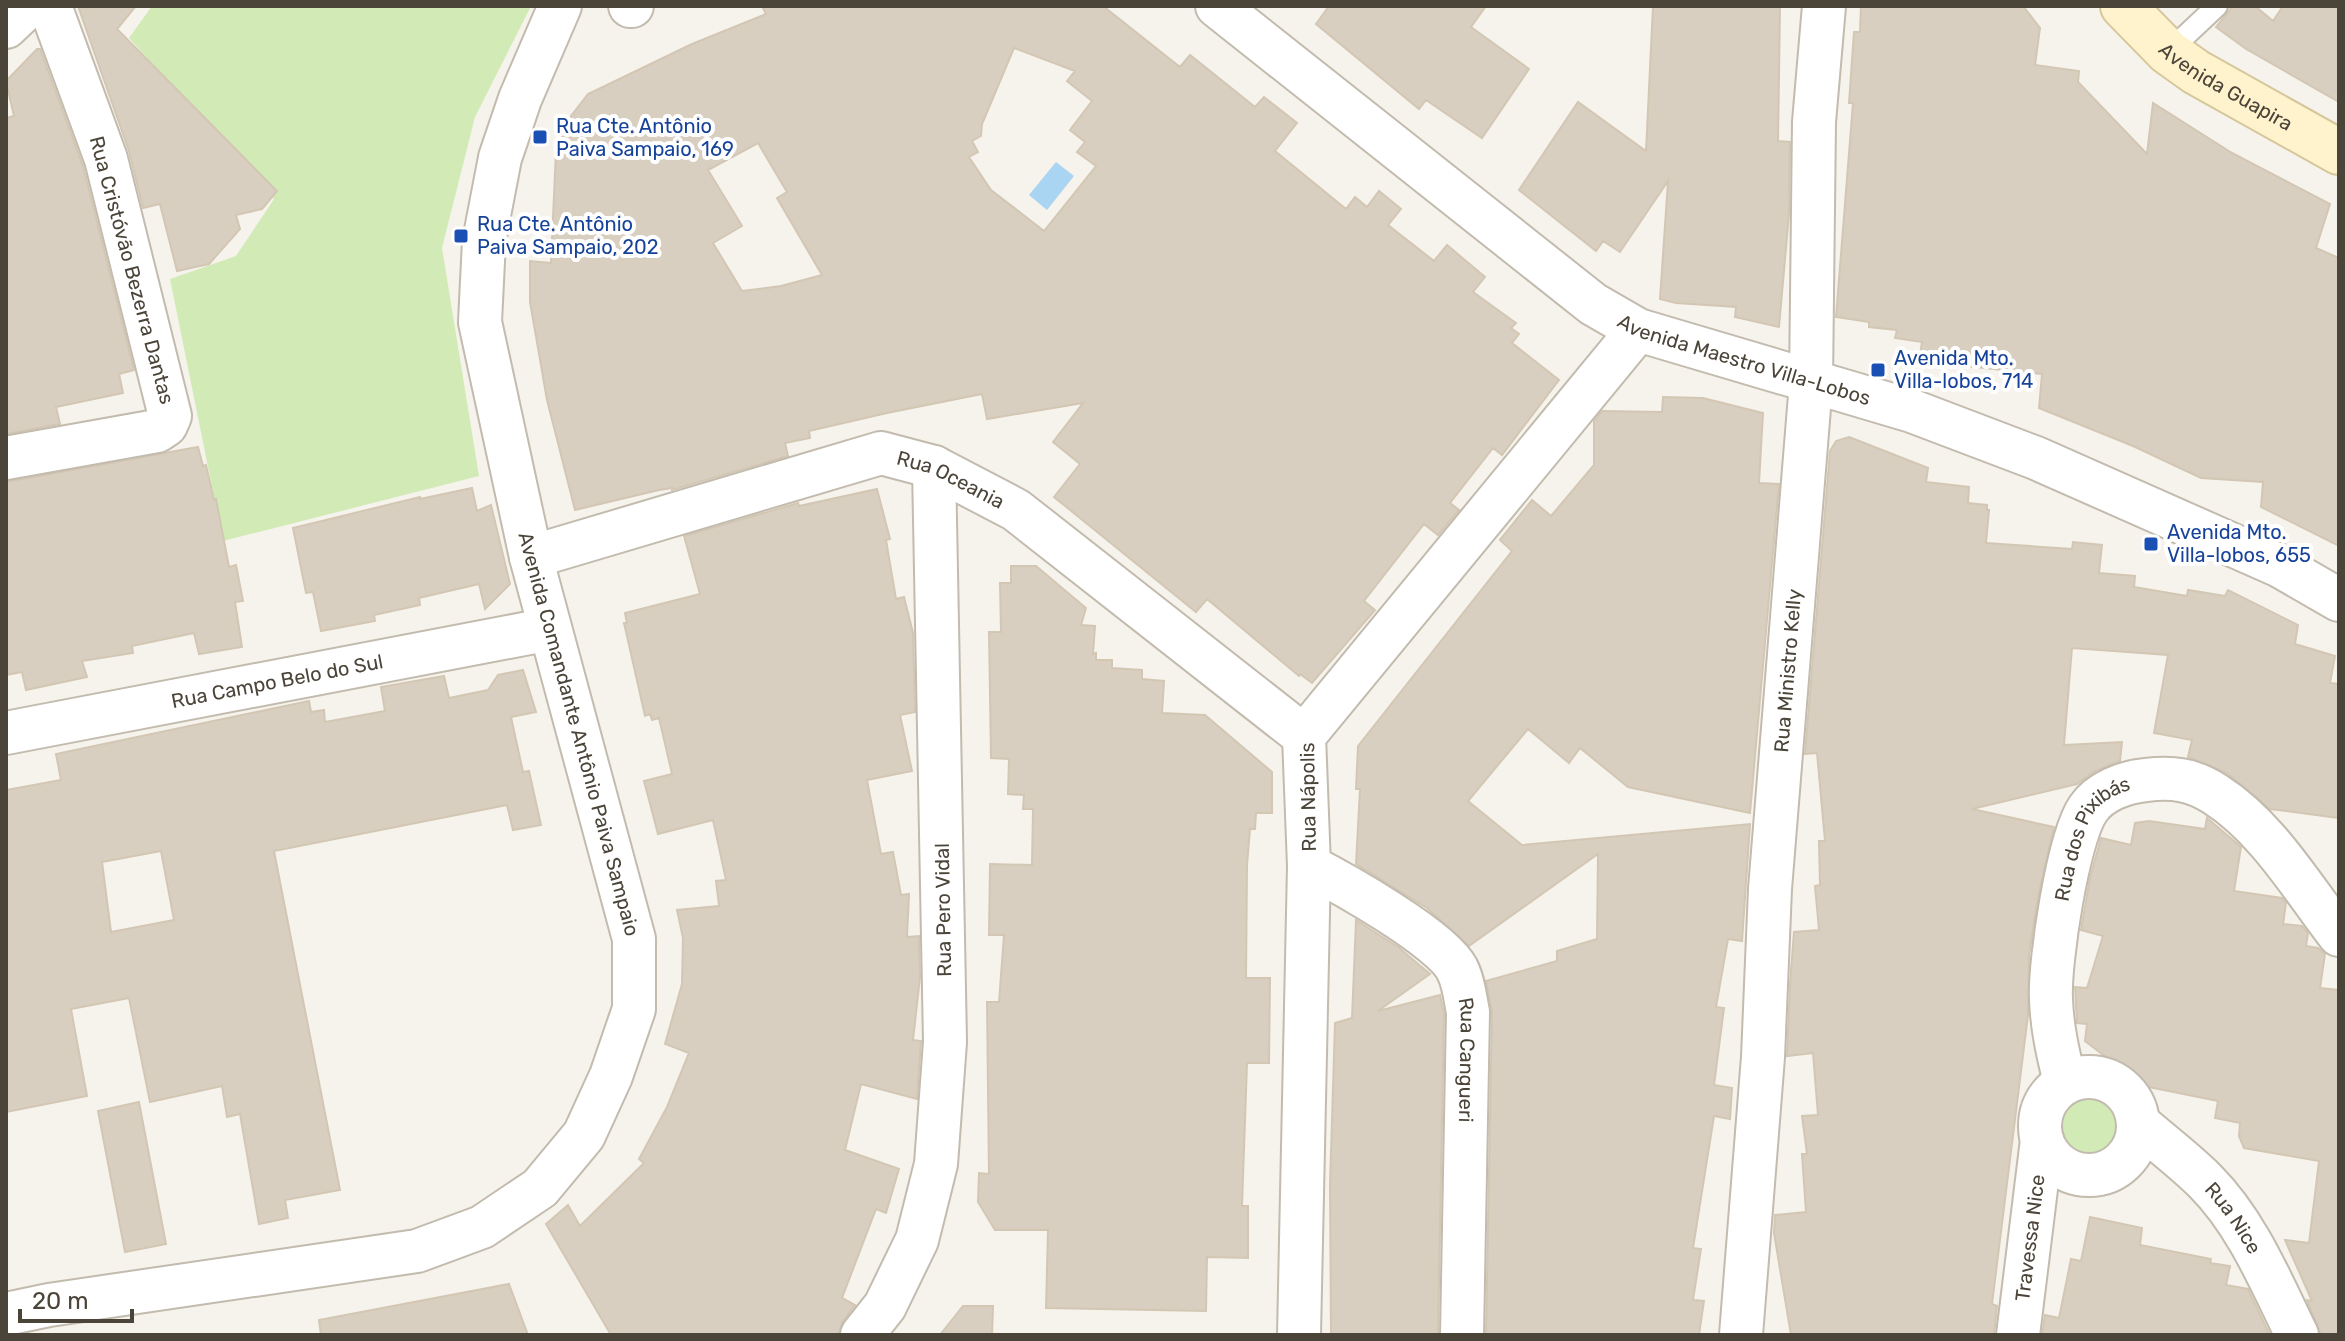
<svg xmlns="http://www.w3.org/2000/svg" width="2345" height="1341" font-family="Rubik,sans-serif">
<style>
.green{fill:#d2eab5}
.water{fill:#a9d4f2}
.building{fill:#d8cfc1;stroke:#d3c7b4;stroke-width:2;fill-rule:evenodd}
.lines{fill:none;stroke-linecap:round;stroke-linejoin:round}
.lane-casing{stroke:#c2bbae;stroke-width:24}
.street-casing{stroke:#c2bbae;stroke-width:46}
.secondary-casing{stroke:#d6c79b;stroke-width:48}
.lane{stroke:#fff;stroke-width:20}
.street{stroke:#fff;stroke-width:42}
.secondary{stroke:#fff3cd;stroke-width:44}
.transit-dot{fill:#1a4fb4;stroke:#fff;stroke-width:3}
.labels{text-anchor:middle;stroke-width:8;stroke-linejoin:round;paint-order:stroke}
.street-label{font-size:20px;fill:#4b4439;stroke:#fff}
.transit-label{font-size:20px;fill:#164399;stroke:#fff;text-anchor:start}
</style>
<rect width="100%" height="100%" fill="#f6f3ec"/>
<path class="green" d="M 152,6 L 531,6 L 475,117 L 442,248 L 479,476 L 223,541 L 170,279 L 236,256 L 274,199 L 129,38 Z
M2051 1127a37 37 0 1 1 74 0a37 37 0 1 1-74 0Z"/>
<path class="water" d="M 1056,162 L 1074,176 L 1047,210 L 1029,195 Z"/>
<path class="building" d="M 78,6 L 136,6 L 117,29 L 277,191 L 262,209 L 236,215 L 240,229 L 209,264 L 177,271 L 160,204 L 143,208 L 129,151 Z
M 762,6 L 1103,6 L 1180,67 L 1190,55 L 1255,107 L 1264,97 L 1297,123 L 1275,151 L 1346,209 L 1355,197 L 1367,207 L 1379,191 L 1401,209 L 1388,225 L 1434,261 L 1447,245 L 1485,277 L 1473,292 L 1516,323 L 1511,328 L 1519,334 L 1512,343 L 1559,380 L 1502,455 L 1493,448 L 1450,503 L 1459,510 L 1438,535 L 1424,524 L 1364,601 L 1375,610 L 1312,683 L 1300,674 L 1299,676 L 1207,599 L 1196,612 L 1054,497 L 1080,464 L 1053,442 L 1083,403 L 987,419 L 982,394 L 887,413 L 809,431 L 810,438 L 785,443 L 788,456 L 672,490 L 672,488 L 659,490 L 575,510 L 547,400 L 530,302 L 530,261 L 551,263 L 556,150 L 571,116 L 588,94 L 692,44 L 766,14 ZM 1014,48 L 1075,71 L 1067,81 L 1092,101 L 1070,130 L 1085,142 L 1077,152 L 1096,166 L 1044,231 L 991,190 L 969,157 L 978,152 L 972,141 L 981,136 L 982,124 ZM 758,143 L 787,192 L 777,198 L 822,275 L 781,286 L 742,291 L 713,243 L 742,226 L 708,170 Z
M 1329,6 L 1486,6 L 1471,27 L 1529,69 L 1482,138 L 1426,100 L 1419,109 L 1316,24 Z
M 1653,6 L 1780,6 L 1778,141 L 1790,142 L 1789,214 L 1779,327 L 1735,317 L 1736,307 L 1676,303 L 1660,299 L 1668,181 L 1620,252 L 1603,241 L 1596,251 L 1519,190 L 1578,102 L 1646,151 Z
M 1861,6 L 2023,6 L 2040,28 L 2035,65 L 2079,71 L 2078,82 L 2147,154 L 2153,103 L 2232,153 L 2330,204 L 2316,248 L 2339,258 L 2339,546 L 2261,507 L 2263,482 L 2201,478 L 2133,446 L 2039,408 L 2042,374 L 1919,361 L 1922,342 L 1895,338 L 1897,330 L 1869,327 L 1869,322 L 1836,317 L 1853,103 L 1849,103 L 1854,32 L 1860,32 Z
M 2233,6 L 2255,6 L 2273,21 L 2283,6 L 2339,6 L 2339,102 L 2246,49 L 2216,27 Z
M 37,49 L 40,49 L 83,166 L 134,370 L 119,374 L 123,393 L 56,407 L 60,424 L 6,434 L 6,118 L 14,116 L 6,81 Z
M 1663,397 L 1703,398 L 1763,413 L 1759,483 L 1779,484 L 1750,813 L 1628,787 L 1580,748 L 1569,763 L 1528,729 L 1468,801 L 1522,845 L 1750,824 L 1742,941 L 1728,939 L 1716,1007 L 1724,1008 L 1714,1085 L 1732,1088 L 1730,1119 L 1714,1116 L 1693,1248 L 1701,1249 L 1693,1300 L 1704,1301 L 1699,1335 L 1486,1335 L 1492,1012 L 1486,981 L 1557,961 L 1557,951 L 1597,939 L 1598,854 L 1469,946 L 1427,908 L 1356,864 L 1360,789 L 1356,789 L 1358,746 L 1512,551 L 1500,540 L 1532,500 L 1551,516 L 1594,465 L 1594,421 L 1602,411 L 1662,412 Z
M 1849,437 L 1928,468 L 1926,482 L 1969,487 L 1968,503 L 1987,505 L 1987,510 L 1989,510 L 1986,543 L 2072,549 L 2073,542 L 2102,545 L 2099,573 L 2135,576 L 2134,587 L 2187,596 L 2188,590 L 2225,596 L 2228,590 L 2298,625 L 2295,644 L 2335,656 L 2330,683 L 2339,684 L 2339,818 L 2270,809 L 2227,773 L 2188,757 L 2192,740 L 2154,733 L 2168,655 L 2072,648 L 2064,745 L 2122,742 L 2120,761 L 2095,771 L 2077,784 L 1972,809 L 2054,827 L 2038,897 L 2029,955 L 2028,1015 L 1992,1304 L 1997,1306 L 1994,1335 L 1791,1335 L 1774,1233 L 1775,1215 L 1806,1212 L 1802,1154 L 1807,1154 L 1802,1116 L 1818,1115 L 1813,1053 L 1787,1056 L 1790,984 L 1794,932 L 1819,930 L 1815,886 L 1820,885 L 1819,841 L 1825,841 L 1817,753 L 1805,754 L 1830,451 L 1836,441 Z
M 198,447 L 203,466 L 206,465 L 214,500 L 216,499 L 229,567 L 236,565 L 243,601 L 235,602 L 242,647 L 199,654 L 194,633 L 132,646 L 133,653 L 82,661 L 87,677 L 26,690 L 22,672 L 6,675 L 6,482 Z
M 472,488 L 477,511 L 491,505 L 510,584 L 485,609 L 479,584 L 419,598 L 420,605 L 374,615 L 375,621 L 321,631 L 313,592 L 306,593 L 293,528 L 420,497 L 420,499 Z
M 877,489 L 890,539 L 886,540 L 896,599 L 904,597 L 913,633 L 915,712 L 900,715 L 912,771 L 867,780 L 881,854 L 893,852 L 901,895 L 909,894 L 907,937 L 919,936 L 920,977 L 913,1040 L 921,1041 L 917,1099 L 861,1084 L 845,1150 L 899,1169 L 886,1213 L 876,1209 L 842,1298 L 855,1305 L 843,1321 L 838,1335 L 611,1335 L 546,1224 L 568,1205 L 580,1226 L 644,1163 L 639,1159 L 667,1107 L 689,1053 L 665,1044 L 682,984 L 683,938 L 677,910 L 719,906 L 716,881 L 726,880 L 713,820 L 658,834 L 644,781 L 672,774 L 659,718 L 652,720 L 650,714 L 645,716 L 624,623 L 627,623 L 625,613 L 700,594 L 684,536 L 798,503 L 799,506 Z
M 1011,566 L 1036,566 L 1086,608 L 1081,625 L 1095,626 L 1093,654 L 1096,653 L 1096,660 L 1112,660 L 1112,668 L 1142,670 L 1142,679 L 1164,681 L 1162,713 L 1205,715 L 1272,772 L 1272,813 L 1256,813 L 1255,829 L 1250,829 L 1247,865 L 1246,978 L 1270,978 L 1269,1063 L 1247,1063 L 1242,1206 L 1248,1206 L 1248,1258 L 1207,1257 L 1206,1311 L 1046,1308 L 1048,1230 L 995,1230 L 978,1202 L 979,1173 L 989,1174 L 987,1002 L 999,1002 L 1004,935 L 989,935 L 990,864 L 1032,865 L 1033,809 L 1023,809 L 1024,795 L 1008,794 L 1009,759 L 991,758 L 989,632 L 1001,632 L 1000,583 L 1011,583 Z
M 523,670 L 536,712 L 511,717 L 523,772 L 529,771 L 541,825 L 513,830 L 507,805 L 274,851 L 340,1190 L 285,1200 L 288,1218 L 259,1224 L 240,1114 L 227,1117 L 222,1086 L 150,1102 L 129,998 L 71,1009 L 87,1096 L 6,1112 L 6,790 L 61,780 L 56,754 L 309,701 L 311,712 L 324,710 L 325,722 L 385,711 L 381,687 L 444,676 L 449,698 L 488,690 L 498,675 ZM 161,851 L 174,920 L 111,932 L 102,862 Z
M 2207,818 L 2241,847 L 2234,891 L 2282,898 L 2286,903 L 2283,924 L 2302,926 L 2308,933 L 2306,946 L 2318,948 L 2325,954 L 2320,988 L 2339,990 L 2339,1335 L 2321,1335 L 2307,1300 L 2312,1301 L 2285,1240 L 2309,1243 L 2319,1161 L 2244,1148 L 2239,1136 L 2240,1123 L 2215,1118 L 2218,1101 L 2144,1086 L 2085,1041 L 2087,1024 L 2077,1023 L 2075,987 L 2087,988 L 2103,936 L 2081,930 L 2090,878 L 2101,838 L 2131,845 L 2135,823 L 2149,821 L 2205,829 Z
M 1356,920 L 1398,947 L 1430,974 L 1378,1011 L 1440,995 L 1444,1014 L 1438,1335 L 1331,1335 L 1330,1185 L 1335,1023 L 1352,1018 Z
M 139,1102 L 166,1244 L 125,1252 L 98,1111 Z
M 2090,1217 L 2142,1228 L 2140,1245 L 2211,1259 L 2210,1263 L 2230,1266 L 2226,1285 L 2248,1289 L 2270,1335 L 2042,1335 L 2045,1315 L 2059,1318 L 2071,1259 L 2081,1261 Z
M 509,1284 L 528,1335 L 321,1335 L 319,1320 Z
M 963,1306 L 993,1306 L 992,1335 L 940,1335 Z"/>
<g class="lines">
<defs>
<path id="lane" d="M 2168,52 L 2217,6"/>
<g id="street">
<path d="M 630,6 L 632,6"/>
<path id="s1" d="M 1217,6 L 1593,304 L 1638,330 L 1912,411 L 2036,458 L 2280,566 L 2339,600"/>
<path d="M 6,27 L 28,6"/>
<path d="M 6,458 L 157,431 L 166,425 L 170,416 L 106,159 L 50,6"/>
<path id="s2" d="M 531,557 L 881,453 L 934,467 L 1016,510 L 1304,736"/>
<path id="s3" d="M 6,733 L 550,629"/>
<path id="s4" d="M 1309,866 C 1342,883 1442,939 1457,969 C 1464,982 1465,998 1468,1012 L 1462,1335"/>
<circle cx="2089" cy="1126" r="49"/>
<path id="s5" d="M 2065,1082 C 2058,1054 2052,1028 2051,999 C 2049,963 2068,838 2088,809 C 2100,791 2125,782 2146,780 C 2172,777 2192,779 2215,794 C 2267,827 2302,887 2339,935"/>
<path id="s6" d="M 2139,1124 C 2161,1143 2185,1161 2205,1181 C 2247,1223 2271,1282 2297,1335"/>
<path d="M 6,1314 L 49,1305 L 417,1251 L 482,1227 L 540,1188 L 584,1135 L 611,1076 L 634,1009 L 634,939 L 531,557 L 480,322 L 484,241 L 500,158 L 520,99 L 560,6"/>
<path d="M 862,1335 L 885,1306 L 917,1240 L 936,1164 L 945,1042 L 934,467"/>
<path d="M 1299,1335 L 1309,866 L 1304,736 L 1638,330"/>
<path id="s7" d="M 1741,1335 L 1763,1057 L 1770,889 L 1811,383 L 1814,122 L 1824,6"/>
<path id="s8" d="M 2018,1335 L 2042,1140"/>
</g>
<g id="secondary">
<path id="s9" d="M 2123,6 L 2168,52 L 2196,72 L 2339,152"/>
</g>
</defs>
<use href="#lane" class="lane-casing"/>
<use href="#street" class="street-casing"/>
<use href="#secondary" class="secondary-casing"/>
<use href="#lane" class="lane"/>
<use href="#street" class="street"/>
<use href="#secondary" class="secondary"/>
</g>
<g class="transit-dot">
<rect x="532" y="129" width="16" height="16" rx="4"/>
<rect x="453" y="228" width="16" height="16" rx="4"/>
<rect x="1870" y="362" width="16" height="16" rx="4"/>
<rect x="2143" y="536" width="16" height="16" rx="4"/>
</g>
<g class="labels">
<g class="street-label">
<text dy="7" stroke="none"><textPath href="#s9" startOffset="132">Avenida Guapira</textPath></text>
<text transform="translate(132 270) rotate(75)" y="7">Rua Cristóvão Bezerra Dantas</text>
<text dy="7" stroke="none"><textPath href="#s1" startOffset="642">Avenida Maestro Villa-Lobos</textPath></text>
<text dy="7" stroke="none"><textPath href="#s2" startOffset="440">Rua Oceania</textPath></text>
<text dy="7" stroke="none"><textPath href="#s7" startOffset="666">Rua Ministro Kelly</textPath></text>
<text dy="7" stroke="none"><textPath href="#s3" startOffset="276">Rua Campo Belo do Sul</textPath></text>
<text transform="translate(579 734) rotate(75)" y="7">Avenida Comandante Antônio Paiva Sampaio</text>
<text transform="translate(1308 797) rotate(-91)" y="7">Rua Nápolis</text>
<text dy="7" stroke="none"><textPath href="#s5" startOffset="256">Rua dos Pixibás</textPath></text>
<text transform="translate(943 910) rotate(-91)" y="7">Rua Pero Vidal</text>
<text dy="7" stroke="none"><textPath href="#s4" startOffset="274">Rua Cangueri</textPath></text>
<text dy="7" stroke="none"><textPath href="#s6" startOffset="134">Rua Nice</textPath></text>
<text dy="7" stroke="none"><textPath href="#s8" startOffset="98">Travessa Nice</textPath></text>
</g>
<g class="transit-label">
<text x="556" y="133">Rua Cte. Antônio<tspan x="556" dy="23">Paiva Sampaio, 169</tspan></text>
<text x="477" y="231">Rua Cte. Antônio<tspan x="477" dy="23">Paiva Sampaio, 202</tspan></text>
<text x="1894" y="365">Avenida Mto.<tspan x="1894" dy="23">Villa-lobos, 714</tspan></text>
<text x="2167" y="539">Avenida Mto.<tspan x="2167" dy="23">Villa-lobos, 655</tspan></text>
</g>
</g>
<rect width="2345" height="1341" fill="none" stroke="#4b4439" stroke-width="16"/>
<path d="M20 1309v12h112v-12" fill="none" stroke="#4b4439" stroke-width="4"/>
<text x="32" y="1309" font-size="24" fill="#4b4439" stroke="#ffffff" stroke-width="6" paint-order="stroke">20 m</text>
</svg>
